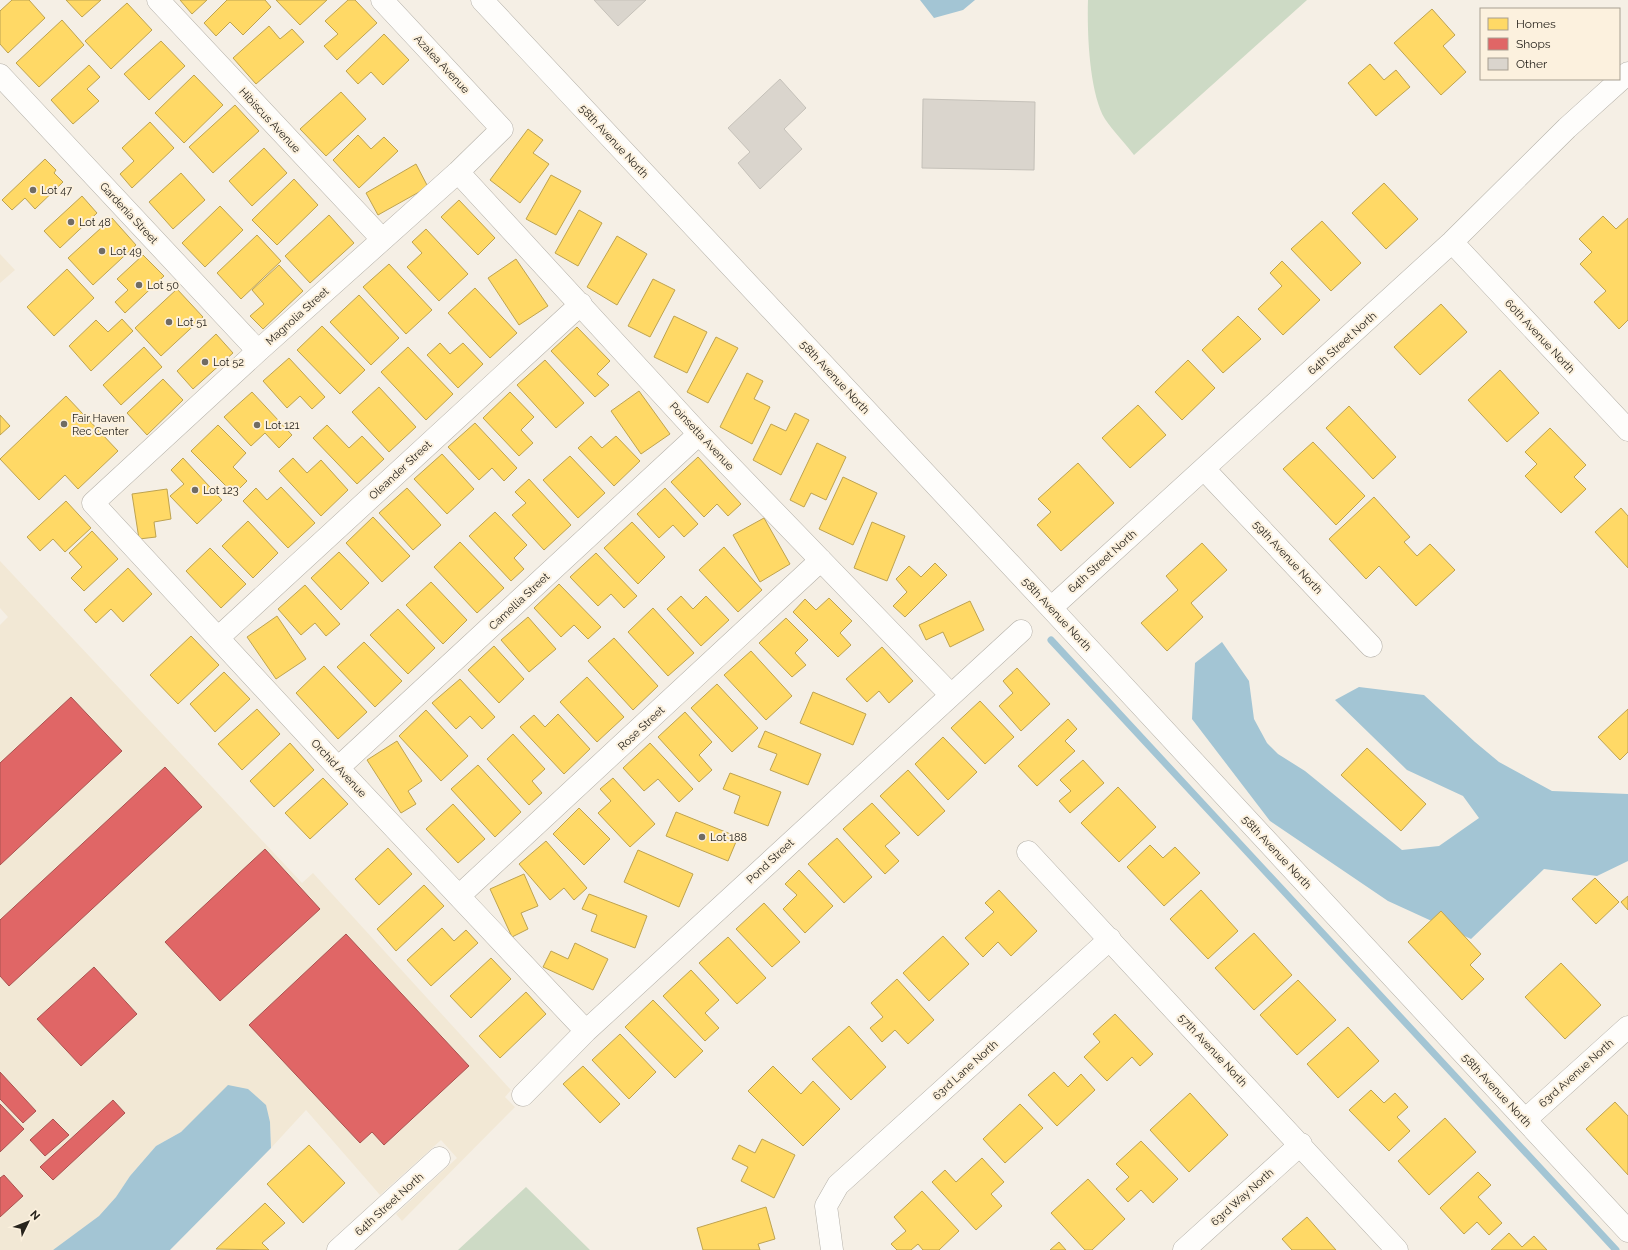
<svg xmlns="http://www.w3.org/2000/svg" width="1628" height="1250" font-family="Raleway,sans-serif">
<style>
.built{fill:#f2e8d5}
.green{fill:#cddac5}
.water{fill:#a3c5d4}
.homes{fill:#ffd966;stroke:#bea350}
.shops{fill:#e06666;stroke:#a95250}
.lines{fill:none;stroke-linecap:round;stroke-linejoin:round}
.stream{stroke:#a3c5d4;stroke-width:7}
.building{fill:#dad5cd;stroke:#c5c1b9}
.minor-casing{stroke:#b4b0a8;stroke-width:23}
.minor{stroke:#fefdfb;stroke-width:22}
.poi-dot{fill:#706b63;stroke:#fcf1de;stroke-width:1.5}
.labels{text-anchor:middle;stroke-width:4;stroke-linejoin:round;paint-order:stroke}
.street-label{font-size:11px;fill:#28241d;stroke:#fcf1de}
.poi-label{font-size:11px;fill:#28241d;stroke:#fcf1de;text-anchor:start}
</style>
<rect width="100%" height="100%" fill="#f5efe5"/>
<path class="built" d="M 0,254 L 15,270 L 0,283 Z
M 0,561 L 302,883 L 313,873 L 511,1090 L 505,1097 L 515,1107 L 402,1221 L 396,1214 L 457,1158 L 441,1140 L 380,1195 L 306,1110 L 271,1148 L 270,1122 L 197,1117 L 181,1132 L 156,1146 L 130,1176 L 116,1197 L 99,1216 L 57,1248 L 53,1250 L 0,1250 L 0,625 L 8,617 L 0,608 Z"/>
<path class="green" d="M 1088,0 L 1307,0 L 1134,155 C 1125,143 1113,131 1105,119 C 1089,92 1087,31 1088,0 Z
M 526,1187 L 590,1250 L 458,1250 Z"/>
<path class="water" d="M 920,0 L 975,0 L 963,10 L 934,18 Z
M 1222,642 L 1249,681 L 1254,719 L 1267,743 L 1278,754 L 1305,771 L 1402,850 L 1439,846 L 1479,818 L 1463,796 L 1407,770 L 1335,700 L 1359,687 L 1424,695 L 1475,742 L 1499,762 L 1552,791 L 1628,794 L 1628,861 L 1597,876 L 1544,869 L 1471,939 L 1388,901 L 1270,821 L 1192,719 L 1195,663 Z
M 228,1085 L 248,1089 L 266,1105 L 270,1122 L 271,1148 L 170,1250 L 53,1250 L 99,1216 L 116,1197 L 130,1176 L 156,1146 L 181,1132 Z"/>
<path class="homes" d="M 12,0 L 29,0 L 45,18 L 8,53 L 0,44 L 0,11 Z
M 66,0 L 101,0 L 82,17 Z
M 180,0 L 207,0 L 192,14 Z
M 227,0 L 265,0 L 271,7 L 243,35 L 230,22 L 216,36 L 204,23 Z
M 276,0 L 327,0 L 300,25 Z
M 348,0 L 355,0 L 377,23 L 337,60 L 324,46 L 338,34 L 325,21 Z
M 127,3 L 152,30 L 111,69 L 85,41 Z
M 1432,9 L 1455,35 L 1443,46 L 1466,72 L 1441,95 L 1394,43 Z
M 62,20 L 84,45 L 39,87 L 16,63 Z
M 269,26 L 280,39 L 292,29 L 304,42 L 256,84 L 233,58 Z
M 384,34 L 409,60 L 383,85 L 371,72 L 358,84 L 346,71 Z
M 161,41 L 185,66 L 149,100 L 124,74 Z
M 1370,64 L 1384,80 L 1396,70 L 1410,87 L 1376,116 L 1348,83 Z
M 89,65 L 100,77 L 87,89 L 99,101 L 73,124 L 51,100 Z
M 194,75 L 223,105 L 184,143 L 155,113 Z
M 341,92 L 366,119 L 326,156 L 300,129 Z
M 235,105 L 259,131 L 213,173 L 189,147 Z
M 150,122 L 174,148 L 132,188 L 120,174 L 134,161 L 122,148 Z
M 528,129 L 543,140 L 533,153 L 549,164 L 520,203 L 490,180 Z
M 358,135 L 371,149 L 384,137 L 398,151 L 359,188 L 333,160 Z
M 264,148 L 287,173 L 252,206 L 229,181 Z
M 45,159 L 56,170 L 54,173 L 63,182 L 35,209 L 25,198 L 12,210 L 2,200 Z
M 416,164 L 428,187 L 378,215 L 366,193 Z
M 181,173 L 205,200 L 173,229 L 149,202 Z
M 551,175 L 581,191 L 556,235 L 526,219 Z
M 294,179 L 318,205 L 277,245 L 252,220 Z
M 1384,183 L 1418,219 L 1386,249 L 1352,213 Z
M 82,196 L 97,213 L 60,248 L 44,231 Z
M 459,200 L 495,238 L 478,255 L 441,217 Z
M 220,206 L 243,230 L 205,267 L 182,243 Z
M 579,210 L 602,223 L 578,266 L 555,253 Z
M 329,215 L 354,243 L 310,283 L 285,256 Z
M 1603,216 L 1616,229 L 1628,218 L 1628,320 L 1619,329 L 1594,302 L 1606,291 L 1580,264 L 1592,252 L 1579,239 Z
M 112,218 L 136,245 L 93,285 L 68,258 Z
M 1322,221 L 1361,263 L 1331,291 L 1291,249 Z
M 426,229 L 468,274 L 439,301 L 407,267 L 422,253 L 412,242 Z
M 257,235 L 281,261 L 241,299 L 217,273 Z
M 617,236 L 647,254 L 617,305 L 587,287 Z
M 143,255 L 164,276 L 125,313 L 115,302 L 128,290 L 117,279 Z
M 516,259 L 548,306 L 519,325 L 488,278 Z
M 1282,261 L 1320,300 L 1283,335 L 1258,309 L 1282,286 L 1270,273 Z
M 389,264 L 432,310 L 406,334 L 363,287 Z
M 279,265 L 303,291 L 263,329 L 250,316 L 264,304 L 252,290 Z
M 67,269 L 94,298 L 54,336 L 27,307 Z
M 653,279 L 675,290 L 650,337 L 628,326 Z
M 475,288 L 517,333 L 490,358 L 448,313 Z
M 177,289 L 203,317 L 161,356 L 135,328 Z
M 359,295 L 399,338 L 371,365 L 330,322 Z
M 1441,304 L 1467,332 L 1420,375 L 1394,347 Z
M 674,316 L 707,332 L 687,373 L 654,357 Z
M 1238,316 L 1261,339 L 1223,373 L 1202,350 Z
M 122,319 L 133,331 L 91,371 L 69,346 L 96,320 L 108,332 Z
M 322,326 L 365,370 L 340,394 L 297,350 Z
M 577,327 L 610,361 L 597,374 L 609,385 L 595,397 L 551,351 Z
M 216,334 L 233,353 L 193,389 L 177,371 Z
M 716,337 L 738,348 L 708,403 L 687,392 Z
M 440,343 L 450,354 L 463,343 L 483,364 L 458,388 L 427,355 Z
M 144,347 L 162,367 L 121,405 L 103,385 Z
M 408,347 L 453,394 L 426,420 L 381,372 Z
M 289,358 L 325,397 L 312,409 L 300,396 L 287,408 L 263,381 Z
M 545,360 L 584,403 L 556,428 L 517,385 Z
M 1188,360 L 1215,388 L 1182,420 L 1155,392 Z
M 1500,370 L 1539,413 L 1507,442 L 1468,400 Z
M 747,373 L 763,381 L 754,399 L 770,407 L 752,444 L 720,427 Z
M 163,379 L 183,400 L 147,435 L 127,413 Z
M 379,387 L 416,427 L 389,452 L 352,412 Z
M 639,391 L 670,434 L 641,454 L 611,411 Z
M 252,392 L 292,435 L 279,448 L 265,433 L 251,446 L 224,417 Z
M 510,392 L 534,417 L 521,430 L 533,443 L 519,456 L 483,418 Z
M 66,396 L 118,451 L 78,489 L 65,475 L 39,500 L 0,459 Z
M 1138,405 L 1166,435 L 1130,468 L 1102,438 Z
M 1349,406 L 1396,457 L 1373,479 L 1326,428 Z
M 795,413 L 809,420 L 781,475 L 753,460 L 771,424 L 786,431 Z
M 0,415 L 10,426 L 0,435 Z
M 475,423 L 517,468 L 504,481 L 492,468 L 479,480 L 448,447 Z
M 218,425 L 246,453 L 233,467 L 247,481 L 234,494 L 191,451 Z
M 327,425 L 349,448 L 362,436 L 384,459 L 357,484 L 313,438 Z
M 1550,428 L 1586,465 L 1574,477 L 1586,489 L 1561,513 L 1525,476 L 1537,464 L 1525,452 Z
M 591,436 L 602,448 L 616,436 L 640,461 L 614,486 L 578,448 Z
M 1313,442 L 1365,496 L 1336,525 L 1283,469 Z
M 817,443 L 846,457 L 826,500 L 811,493 L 804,507 L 790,500 Z
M 442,454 L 474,489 L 447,514 L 414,479 Z
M 570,456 L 605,493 L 578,518 L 543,480 Z
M 698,457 L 741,504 L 728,516 L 717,504 L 704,517 L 671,482 Z
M 183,458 L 222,500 L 197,524 L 170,496 L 184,484 L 171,470 Z
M 293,458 L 307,473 L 321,460 L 348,490 L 321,516 L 279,471 Z
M 1078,463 L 1114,503 L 1061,551 L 1037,525 L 1051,512 L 1038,499 Z
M 843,477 L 877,493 L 853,545 L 819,529 Z
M 529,479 L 571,525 L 544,550 L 512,515 L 526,503 L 515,492 Z
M 281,487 L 315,523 L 288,548 L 243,501 L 256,488 L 267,500 Z
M 407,488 L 441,525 L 413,550 L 379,513 Z
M 665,488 L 698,524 L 684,537 L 673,525 L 659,538 L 637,514 Z
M 167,489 L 171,519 L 154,522 L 156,537 L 139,539 L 132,494 Z
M 1374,497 L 1410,537 L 1404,542 L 1417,556 L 1430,544 L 1455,570 L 1416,606 L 1379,566 L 1366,579 L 1329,539 Z
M 66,501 L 91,528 L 65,552 L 53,539 L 40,551 L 27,537 Z
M 1621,508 L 1628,516 L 1628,568 L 1595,532 Z
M 495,512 L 527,545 L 514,558 L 524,569 L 511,581 L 469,536 Z
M 373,517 L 410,556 L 382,582 L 346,543 Z
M 764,518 L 790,564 L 760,582 L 733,535 Z
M 248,521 L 278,553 L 253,578 L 222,546 Z
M 632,522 L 665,557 L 638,584 L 604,548 Z
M 872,522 L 905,536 L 887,581 L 854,568 Z
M 92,531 L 118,559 L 84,591 L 71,578 L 82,567 L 69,553 Z
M 460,542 L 504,588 L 477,613 L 434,567 Z
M 1202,543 L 1227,570 L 1191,603 L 1203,617 L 1167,651 L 1141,623 L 1178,590 L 1166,576 Z
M 724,547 L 762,590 L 738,612 L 699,570 Z
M 210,548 L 246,584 L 221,608 L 186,571 Z
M 339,552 L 369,583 L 341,610 L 311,578 Z
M 596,553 L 637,596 L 624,608 L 611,594 L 598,606 L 570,577 Z
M 935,563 L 947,575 L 905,617 L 893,606 L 907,592 L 896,579 L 909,566 L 921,577 Z
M 128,568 L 152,594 L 123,622 L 111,609 L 96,623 L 84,610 Z
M 431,582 L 467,620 L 443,644 L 406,605 Z
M 559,584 L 601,627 L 588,639 L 574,625 L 561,637 L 534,608 Z
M 305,585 L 340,624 L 326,636 L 315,623 L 301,635 L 278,609 Z
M 681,596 L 693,609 L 706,596 L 729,620 L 701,646 L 667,609 Z
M 829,598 L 852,621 L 840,633 L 851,645 L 838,657 L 793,612 L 805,599 L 816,610 Z
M 970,601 L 984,630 L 950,647 L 943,632 L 926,640 L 919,625 Z
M 653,608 L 694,653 L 668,676 L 628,632 Z
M 398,609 L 435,648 L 408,674 L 370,635 Z
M 277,616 L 306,659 L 276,679 L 247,637 Z
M 528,617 L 556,649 L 529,672 L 501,640 Z
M 786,618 L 808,640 L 795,653 L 806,665 L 792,677 L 759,643 Z
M 191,636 L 219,665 L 178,704 L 150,675 Z
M 614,638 L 658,686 L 633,710 L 588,661 Z
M 364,642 L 402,681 L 375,707 L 337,667 Z
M 494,646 L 524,679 L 499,703 L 468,670 Z
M 882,647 L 913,681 L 889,703 L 879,691 L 867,702 L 846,679 Z
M 751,651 L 792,696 L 766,720 L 724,675 Z
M 324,666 L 367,712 L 338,739 L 296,693 Z
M 1017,668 L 1050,704 L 1021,731 L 999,706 L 1013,693 L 1003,681 Z
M 224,672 L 250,699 L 215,732 L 190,704 Z
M 587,677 L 624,717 L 597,742 L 560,702 Z
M 460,679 L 495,717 L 482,729 L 470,716 L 456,729 L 432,703 Z
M 717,684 L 758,728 L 732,752 L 691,708 Z
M 813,692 L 866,714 L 853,745 L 800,723 Z
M 980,701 L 1014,737 L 985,764 L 951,728 Z
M 257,709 L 280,734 L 242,770 L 218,744 Z
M 1628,709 L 1628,752 L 1620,760 L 1598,737 Z
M 426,710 L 468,756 L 441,781 L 399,736 Z
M 685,712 L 712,742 L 699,755 L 712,770 L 699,782 L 658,737 Z
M 558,714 L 590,749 L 564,774 L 520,727 L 534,715 L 545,727 Z
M 1068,719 L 1077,729 L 1065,741 L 1075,751 L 1037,786 L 1018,766 Z
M 765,731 L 821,754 L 808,785 L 770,770 L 777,754 L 758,747 Z
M 513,734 L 545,769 L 532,781 L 542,793 L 529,805 L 487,759 Z
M 943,737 L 977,772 L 948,800 L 915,764 Z
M 397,741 L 422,781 L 408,791 L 416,804 L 401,813 L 367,760 Z
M 290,743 L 314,770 L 274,807 L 250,781 Z
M 650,743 L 693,789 L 679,802 L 658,779 L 644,791 L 623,768 Z
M 1367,748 L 1426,804 L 1401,831 L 1341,775 Z
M 1083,760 L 1104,783 L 1070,813 L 1059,801 L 1071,791 L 1060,780 Z
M 478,765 L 521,812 L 495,837 L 451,789 Z
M 908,770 L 945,811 L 918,836 L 880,796 Z
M 730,773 L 781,792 L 768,826 L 734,813 L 740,796 L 723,789 Z
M 323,778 L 348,804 L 310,839 L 285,813 Z
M 613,778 L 655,824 L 630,847 L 598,813 L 611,801 L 600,789 Z
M 1118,787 L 1156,827 L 1119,862 L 1081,823 Z
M 872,803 L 900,833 L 885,846 L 899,861 L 885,874 L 843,829 Z
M 453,804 L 485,839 L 458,863 L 426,829 Z
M 579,808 L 610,839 L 584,865 L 553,834 Z
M 676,812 L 738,837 L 728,861 L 666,836 Z
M 837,838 L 872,877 L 844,903 L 808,864 Z
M 546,841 L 587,888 L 574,900 L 564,888 L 550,900 L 519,864 Z
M 1150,845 L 1163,858 L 1175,847 L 1200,873 L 1164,906 L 1127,867 Z
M 388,848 L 412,874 L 379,905 L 355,879 Z
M 638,850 L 693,874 L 679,907 L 624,882 Z
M 799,870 L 833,906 L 805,933 L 783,909 L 797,895 L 785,884 Z
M 524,874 L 538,906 L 521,913 L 528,929 L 512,937 L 490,889 Z
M 1595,878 L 1619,902 L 1596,924 L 1572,899 Z
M 424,885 L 444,906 L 396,951 L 377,929 Z
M 999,890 L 1037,931 L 1011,956 L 998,942 L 983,957 L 965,938 L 994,912 L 985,903 Z
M 1201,890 L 1238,931 L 1208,959 L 1170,919 Z
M 589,894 L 647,916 L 635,948 L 591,931 L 597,915 L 582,909 Z
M 1628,896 L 1628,910 L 1621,902 Z
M 764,903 L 800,942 L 772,967 L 736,929 Z
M 1441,911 L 1481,954 L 1470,965 L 1484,979 L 1462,1000 L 1408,942 Z
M 442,928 L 454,941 L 466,930 L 478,943 L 431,986 L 407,960 Z
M 1254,933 L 1292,975 L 1254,1010 L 1215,968 Z
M 943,936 L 969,964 L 929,1001 L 903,973 Z
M 728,937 L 766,978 L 737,1004 L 699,963 Z
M 575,943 L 608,959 L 593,990 L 543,967 L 551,951 L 568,959 Z
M 491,958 L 511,979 L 471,1018 L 450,996 Z
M 1561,963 L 1601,1005 L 1565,1039 L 1525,997 Z
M 691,970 L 719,1000 L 705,1013 L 719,1028 L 705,1041 L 663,996 Z
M 897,979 L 934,1020 L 908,1044 L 895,1030 L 882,1042 L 870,1028 L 883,1017 L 871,1003 Z
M 1298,980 L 1336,1020 L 1297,1055 L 1260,1015 Z
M 526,992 L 546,1014 L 500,1058 L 479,1036 Z
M 653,1000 L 703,1051 L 675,1078 L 625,1027 Z
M 1115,1014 L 1153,1054 L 1140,1066 L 1132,1057 L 1107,1081 L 1084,1057 L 1100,1042 L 1093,1034 Z
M 849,1026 L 886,1067 L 851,1100 L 812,1059 Z
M 1348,1027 L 1379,1061 L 1338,1098 L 1307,1064 Z
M 620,1034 L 656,1072 L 629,1099 L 592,1060 Z
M 583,1066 L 620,1104 L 600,1123 L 563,1084 Z
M 773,1066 L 801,1094 L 813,1081 L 840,1109 L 803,1146 L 748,1091 Z
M 1054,1072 L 1068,1087 L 1081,1074 L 1095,1090 L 1057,1126 L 1028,1095 Z
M 1371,1090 L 1384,1103 L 1395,1093 L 1408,1107 L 1397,1117 L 1410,1131 L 1389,1151 L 1349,1110 Z
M 1190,1093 L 1228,1135 L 1189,1172 L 1150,1130 Z
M 1615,1102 L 1628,1116 L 1628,1175 L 1586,1129 Z
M 1020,1104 L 1043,1128 L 1005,1163 L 983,1139 Z
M 1445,1118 L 1476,1152 L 1429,1195 L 1398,1161 Z
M 762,1139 L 795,1155 L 774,1198 L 741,1181 L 748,1167 L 732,1159 L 739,1145 L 755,1153 Z
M 1141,1141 L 1178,1179 L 1153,1203 L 1141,1190 L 1128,1202 L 1116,1189 L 1129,1177 L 1116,1164 Z
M 309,1145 L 345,1183 L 303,1223 L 267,1184 Z
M 982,1158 L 1004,1182 L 991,1194 L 1002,1206 L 976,1230 L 932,1182 L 945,1170 L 956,1182 Z
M 1478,1172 L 1491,1185 L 1478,1197 L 1502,1223 L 1489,1235 L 1477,1222 L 1464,1234 L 1440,1208 Z
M 1088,1179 L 1125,1219 L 1092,1250 L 1085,1250 L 1051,1213 Z
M 922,1191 L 959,1231 L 939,1250 L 923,1250 L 918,1244 L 911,1250 L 897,1250 L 891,1244 L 906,1231 L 894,1217 Z
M 265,1203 L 285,1223 L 262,1243 L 269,1250 L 216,1249 Z
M 766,1207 L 775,1239 L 758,1244 L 760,1250 L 703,1250 L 697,1228 Z
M 1307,1217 L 1336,1250 L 1292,1250 L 1282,1239 Z
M 1509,1233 L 1522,1247 L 1534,1236 L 1547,1250 L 1491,1250 Z
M 1059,1242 L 1066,1250 L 1050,1250 Z"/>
<path class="shops" d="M 71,697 L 122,751 L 0,865 L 0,763 Z
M 165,767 L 202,807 L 9,986 L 0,976 L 0,920 Z
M 265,849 L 320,909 L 220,1001 L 165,942 Z
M 346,934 L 469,1066 L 384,1145 L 372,1132 L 360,1143 L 249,1025 Z
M 94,967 L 137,1014 L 81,1066 L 37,1019 Z
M 0,1072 L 36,1111 L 23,1123 L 0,1099 Z
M 113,1100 L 125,1113 L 53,1180 L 40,1167 Z
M 0,1104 L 24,1129 L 0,1152 Z
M 53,1119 L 69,1135 L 45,1156 L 30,1140 Z
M 4,1175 L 23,1196 L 0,1217 L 0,1178 Z"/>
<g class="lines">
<path class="stream" d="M 1051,640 L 1616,1250"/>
</g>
<path class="building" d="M 594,0 L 646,0 L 618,26 Z
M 780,79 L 806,108 L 784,129 L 802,149 L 760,189 L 738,163 L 750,152 L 728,128 Z
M 923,99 L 1035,102 L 1034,170 L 922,168 Z"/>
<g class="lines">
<defs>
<path id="minor" d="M 158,0 L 382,239
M 382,0 L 502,129 L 458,172 L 258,351 L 93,503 L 338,768 L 586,1031
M 482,0 L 1051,608 L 1628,1231
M 0,75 L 258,351
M 458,172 L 699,434 L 951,695
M 1452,242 L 1628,430
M 1204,469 L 1371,646
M 1051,608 L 1452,242 L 1567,128 L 1628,73
M 219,637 L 581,304
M 338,768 L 699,434
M 1028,852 L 1397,1250
M 460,895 L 821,560
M 523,1095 L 586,1031 L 1021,631
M 1525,1120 L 1628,1027
M 338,1250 L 439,1158
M 832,1250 L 826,1206 L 838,1185 L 1110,939
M 1184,1250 L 1301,1144"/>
</defs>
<use href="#minor" class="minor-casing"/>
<use href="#minor" class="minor"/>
</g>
<g class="poi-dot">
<circle cx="33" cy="190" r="4"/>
<circle cx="71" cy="222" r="4"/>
<circle cx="102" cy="251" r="4"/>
<circle cx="139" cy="285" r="4"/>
<circle cx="169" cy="322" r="4"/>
<circle cx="205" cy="362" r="4"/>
<circle cx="64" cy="424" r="4"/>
<circle cx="257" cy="425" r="4"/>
<circle cx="195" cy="490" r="4"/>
<circle cx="702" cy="837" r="4"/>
</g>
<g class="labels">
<g class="street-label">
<text transform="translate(442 64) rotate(47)" y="4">Azalea Avenue</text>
<text transform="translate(270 120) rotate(47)" y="4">Hibiscus Avenue</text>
<text transform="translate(614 141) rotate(47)" y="4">58th Avenue North</text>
<text transform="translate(129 213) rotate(47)" y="4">Gardenia Street</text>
<text transform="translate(297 316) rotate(-42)" y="4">Magnolia Street</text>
<text transform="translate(1540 336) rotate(47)" y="4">60th Avenue North</text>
<text transform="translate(1342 343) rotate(-42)" y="4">64th Street North</text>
<text transform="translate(835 377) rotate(47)" y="4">58th Avenue North</text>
<text transform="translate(702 436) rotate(47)" y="4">Poinsetta Avenue</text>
<text transform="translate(400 470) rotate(-43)" y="4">Oleander Street</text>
<text transform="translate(1288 557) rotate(47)" y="4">59th Avenue North</text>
<text transform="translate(1102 561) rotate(-42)" y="4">64th Street North</text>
<text transform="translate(519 601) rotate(-43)" y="4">Camellia Street</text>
<text transform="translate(1057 614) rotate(47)" y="4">58th Avenue North</text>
<text transform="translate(641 728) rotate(-43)" y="4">Rose Street</text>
<text transform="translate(339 768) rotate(47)" y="4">Orchid Avenue</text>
<text transform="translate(1277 852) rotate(47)" y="4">58th Avenue North</text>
<text transform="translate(770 861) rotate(-43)" y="4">Pond Street</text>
<text transform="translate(1213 1050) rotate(47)" y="4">57th Avenue North</text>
<text transform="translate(965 1070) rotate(-42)" y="4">63rd Lane North</text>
<text transform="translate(1576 1073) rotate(-42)" y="4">63rd Avenue North</text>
<text transform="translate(1497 1090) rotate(47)" y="4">58th Avenue North</text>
<text transform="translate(1242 1197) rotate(-42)" y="4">63rd Way North</text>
<text transform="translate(389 1204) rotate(-42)" y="4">64th Street North</text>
</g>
<g class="poi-label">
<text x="41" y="194">Lot 47</text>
<text x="79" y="226">Lot 48</text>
<text x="110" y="255">Lot 49</text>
<text x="147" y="289">Lot 50</text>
<text x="177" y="326">Lot 51</text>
<text x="213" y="366">Lot 52</text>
<text x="72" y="422">Fair Haven<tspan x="72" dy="13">Rec Center</tspan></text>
<text x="265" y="429">Lot 121</text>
<text x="203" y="494">Lot 123</text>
<text x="710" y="841">Lot 188</text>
</g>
</g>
<rect x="1480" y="8" width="140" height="72" fill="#fcf1de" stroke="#a79f91"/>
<rect x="1488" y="18" width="20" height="12" fill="#ffd966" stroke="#a79f91"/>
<text x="1516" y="28" font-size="12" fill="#28241d">Homes</text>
<rect x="1488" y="38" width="20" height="12" fill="#e06666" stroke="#a79f91"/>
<text x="1516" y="48" font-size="12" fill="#28241d">Shops</text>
<rect x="1488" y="58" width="20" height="12" fill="#dad5cd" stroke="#a79f91"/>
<text x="1516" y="68" font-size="12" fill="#28241d">Other</text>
<g transform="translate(28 1222) rotate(47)" stroke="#fcf1de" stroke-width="3" paint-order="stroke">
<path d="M0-3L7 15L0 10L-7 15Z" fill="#28241d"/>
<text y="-6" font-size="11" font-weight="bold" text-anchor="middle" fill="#28241d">N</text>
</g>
</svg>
